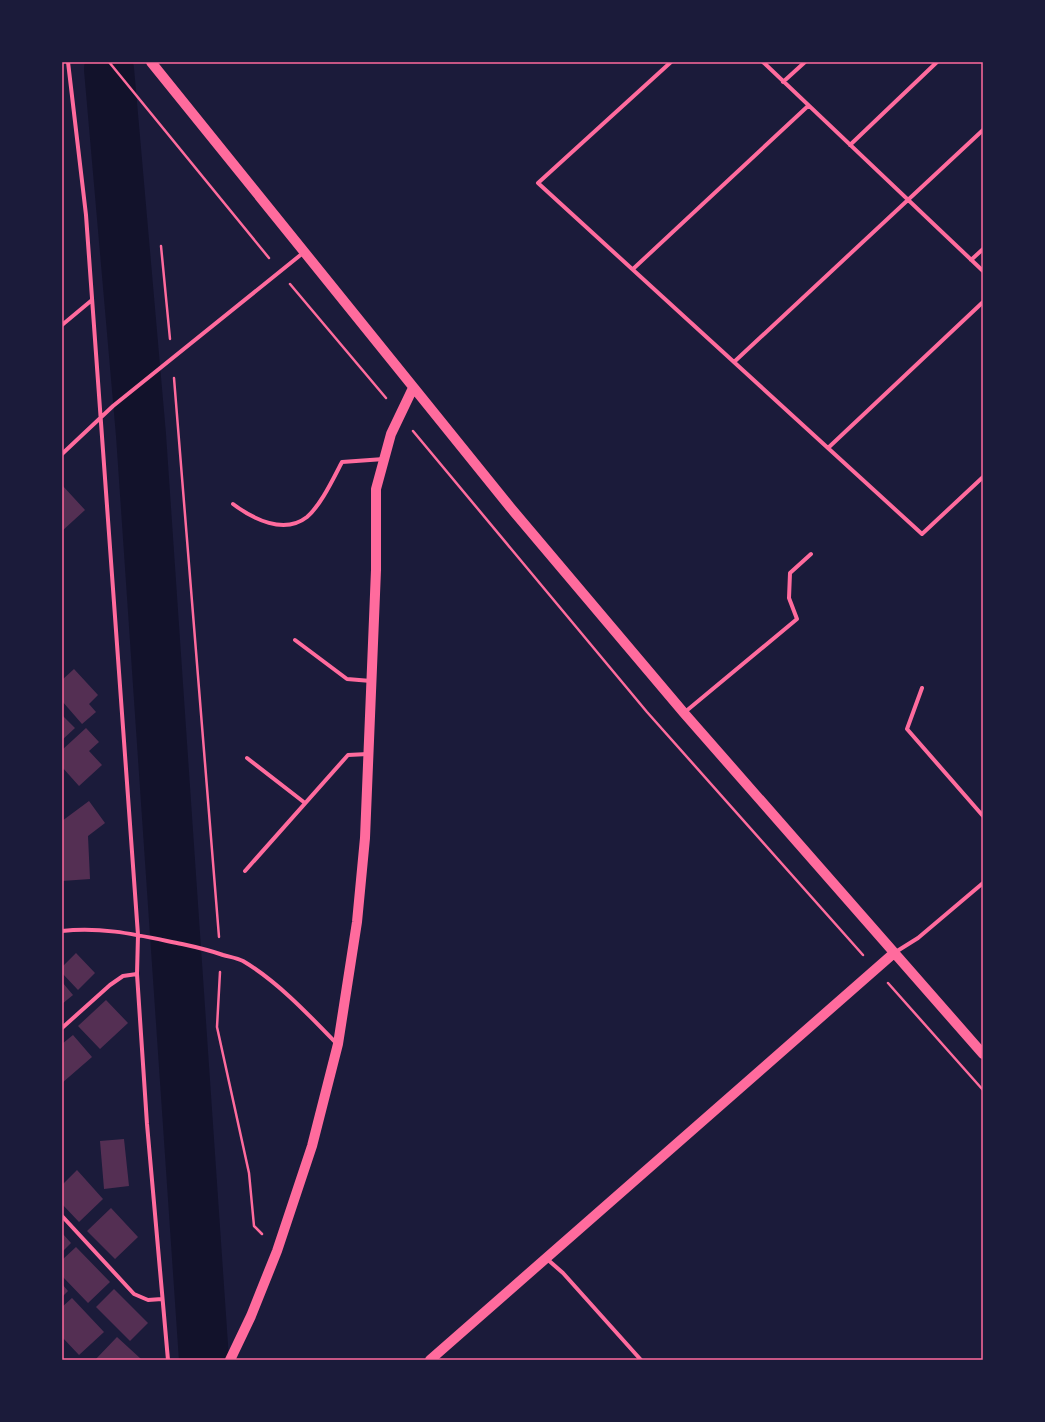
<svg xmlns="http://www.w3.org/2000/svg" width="1045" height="1422" font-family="'PT Sans',sans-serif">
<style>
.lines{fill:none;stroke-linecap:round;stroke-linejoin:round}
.river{stroke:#12122b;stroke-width:50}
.building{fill:#542f53}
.path{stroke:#ff6b9d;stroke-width:2.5}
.minor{stroke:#ff6b9d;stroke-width:4}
.primary{stroke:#ff6b9d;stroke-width:10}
.neatline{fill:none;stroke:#ff6b9d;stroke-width:1.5}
</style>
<rect width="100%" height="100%" fill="#1b1b3a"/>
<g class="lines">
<path class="river" d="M 109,69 L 141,435 L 204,1360"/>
</g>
<path class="building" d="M 62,485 L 85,510 L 62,531 Z
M 74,669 L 98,695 L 89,704 L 96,712 L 82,724 L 62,701 L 62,680 Z
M 62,715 L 75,728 L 62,740 Z
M 86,728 L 99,742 L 89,751 L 102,765 L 79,786 L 62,767 L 62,750 Z
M 89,801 L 105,823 L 88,836 L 90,879 L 62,881 L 62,821 Z
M 76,953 L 95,973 L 78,990 L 62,973 L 62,967 Z
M 62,982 L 73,995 L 62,1004 Z
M 106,1000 L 128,1023 L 100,1049 L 78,1026 Z
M 73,1035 L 92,1057 L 62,1083 L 62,1044 Z
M 124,1139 L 129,1186 L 104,1189 L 100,1141 Z
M 77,1170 L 103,1199 L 79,1222 L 62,1204 L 62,1185 Z
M 111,1208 L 138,1237 L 115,1259 L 87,1231 Z
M 62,1233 L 71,1243 L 62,1252 Z
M 76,1247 L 110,1282 L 88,1303 L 62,1276 L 62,1260 Z
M 62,1284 L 68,1291 L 62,1297 Z
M 114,1289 L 148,1323 L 130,1341 L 96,1307 Z
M 72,1298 L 104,1332 L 79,1355 L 62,1337 L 62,1307 Z
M 117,1337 L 141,1359 L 140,1360 L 95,1360 Z"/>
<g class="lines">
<path class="path" d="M 109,62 L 269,258
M 161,246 L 170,339
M 290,284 L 386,398
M 174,378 L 219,937
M 413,431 L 647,712 L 863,955
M 220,972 L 217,1027 L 249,1173 L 254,1226 L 262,1234
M 888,983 L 983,1090"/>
<path class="minor" d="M 68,62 L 86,215 L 138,935 L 137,974 L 147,1124 L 168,1360
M 671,62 L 538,183 L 922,534 L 983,477
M 763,62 L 983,271
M 783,82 L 805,62
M 850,145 L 937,62
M 971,260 L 983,249
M 633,269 L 808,106
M 62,325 L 92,300
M 734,362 L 983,130
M 828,448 L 983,302
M 62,454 L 113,406 L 303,253
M 233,504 C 253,519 284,535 307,517 C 321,505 333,479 342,462 L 384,459
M 295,640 L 347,679 L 371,681
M 922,688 L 907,729 L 983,816
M 685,712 L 797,619 L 789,598 L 790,573 L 811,554
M 247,758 L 305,803
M 245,871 L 348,755 L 368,754
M 62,931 C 103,926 142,936 182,944 C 196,947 209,950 223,955 C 230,957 237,958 243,961 C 277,981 309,1015 336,1043
M 894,953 L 918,938 L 983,883
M 62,1028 L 110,985 L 123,976 L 137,974
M 62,1216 L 134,1294 L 148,1300 L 162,1299
M 547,1259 L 563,1273 L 641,1360"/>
<path class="primary" d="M 151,62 L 510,507 L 684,713 L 983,1054
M 230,1360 L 251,1316 L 277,1251 L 312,1146 L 338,1044 L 357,922 L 365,838 L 376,570 L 376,489 L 391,434 L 413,388
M 430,1360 L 894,953"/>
</g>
<rect width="1045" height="1422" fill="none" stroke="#1b1b3a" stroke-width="126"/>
<rect x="63" y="63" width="919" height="1296" class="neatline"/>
</svg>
